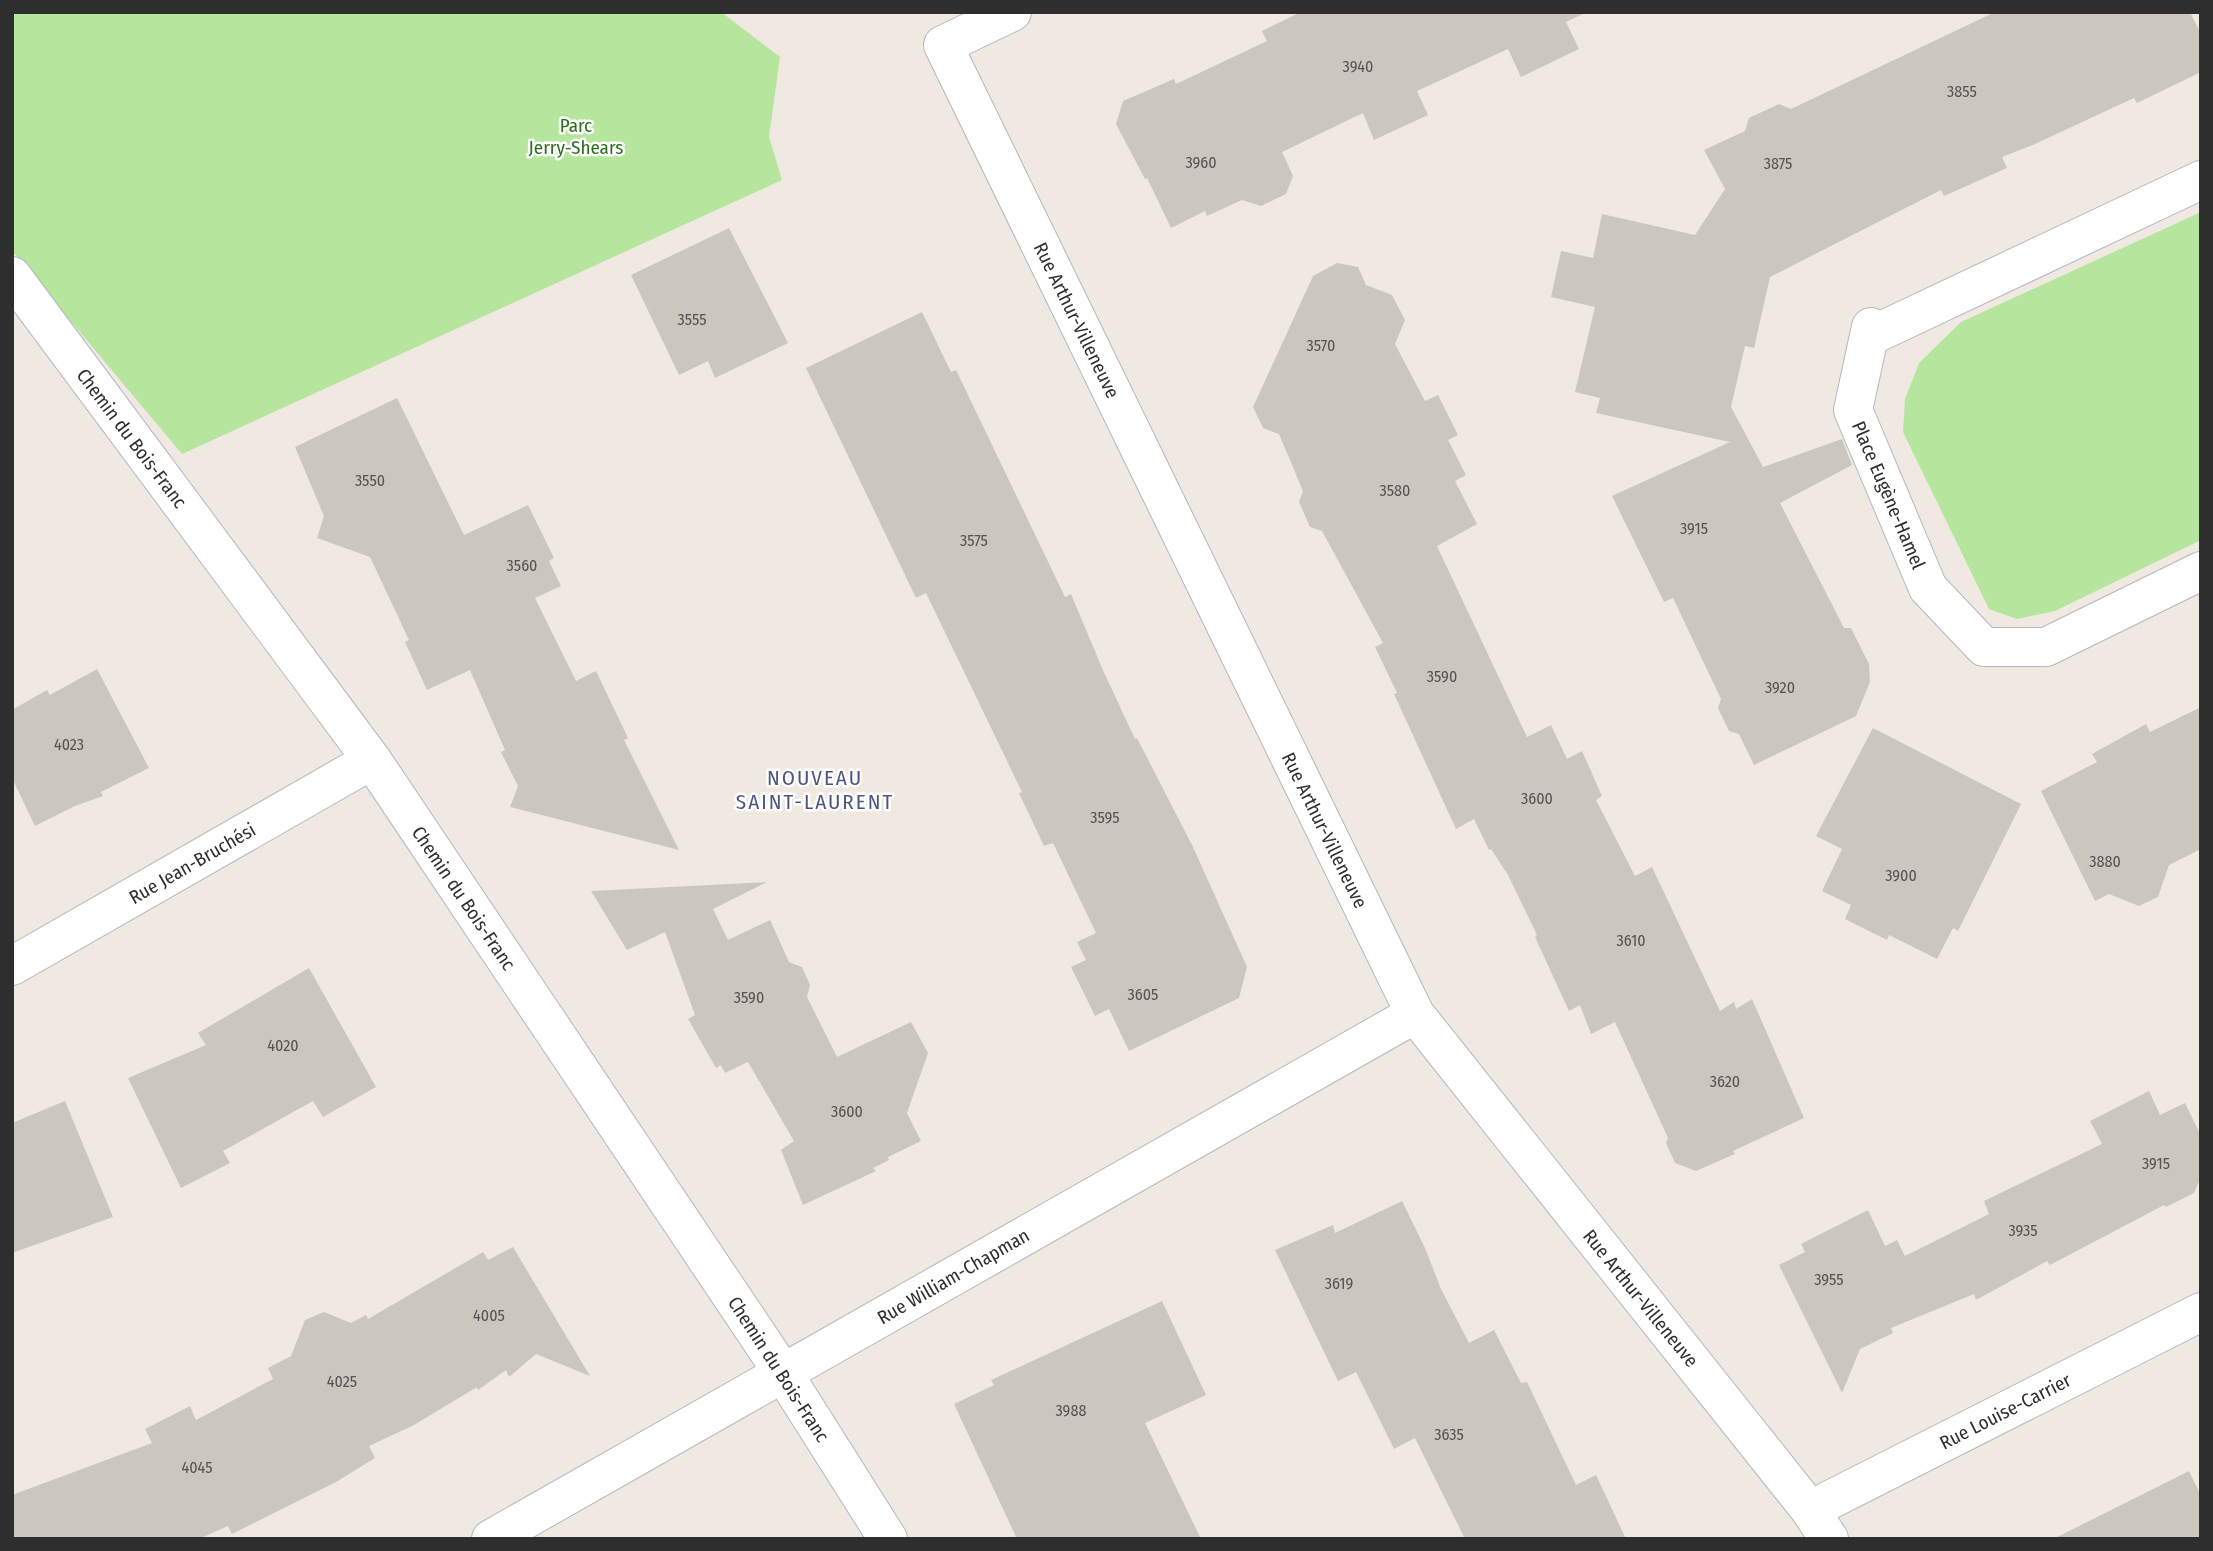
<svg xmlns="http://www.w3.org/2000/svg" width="2213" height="1551" font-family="'Fira Sans Condensed',sans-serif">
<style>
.green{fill:#b6e59e}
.building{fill:#cbc7bf}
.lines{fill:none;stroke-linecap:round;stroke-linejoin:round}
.minor-casing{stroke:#b4b7c1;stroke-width:40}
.minor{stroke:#fff;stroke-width:38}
.labels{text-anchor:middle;stroke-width:5;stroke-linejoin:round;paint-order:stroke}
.number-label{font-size:16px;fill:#555452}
.park-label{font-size:19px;fill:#2c6e1b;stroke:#fff}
.street-label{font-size:19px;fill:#2e2e2e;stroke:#fff}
.neighbourhood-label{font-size:21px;letter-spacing:2px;fill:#4d5680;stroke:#fff}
</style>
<rect width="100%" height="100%" fill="#efe9e1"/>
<path class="green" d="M 12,12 L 721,12 L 780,57 L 769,137 L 782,180 L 182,454 L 12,251 Z
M 2201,212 L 2201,540 L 2055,611 L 2017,619 L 1989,609 L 1903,432 L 1905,399 L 1919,363 L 1961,322 Z"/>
<path class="building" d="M 1301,12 L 1587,12 L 1566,22 L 1579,49 L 1521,77 L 1508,49 L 1417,91 L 1428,115 L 1374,140 L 1363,113 L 1282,152 L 1293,176 L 1286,194 L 1261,206 L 1242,200 L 1207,216 L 1205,211 L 1171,228 L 1147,178 L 1145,179 L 1116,124 L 1123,101 L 1174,79 L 1176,84 L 1267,41 L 1262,31 Z
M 1995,12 L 2190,12 L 2201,34 L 2201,72 L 2137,103 L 2134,98 L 2035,144 L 2002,157 L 2007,168 L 1944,196 L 1941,190 L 1770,277 L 1754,348 L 1745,346 L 1731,407 L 1763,467 L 1842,439 L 1852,465 L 1780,503 L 1844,628 L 1851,628 L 1869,664 L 1870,682 L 1856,716 L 1754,765 L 1739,734 L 1729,731 L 1718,708 L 1721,699 L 1673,598 L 1664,602 L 1612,496 L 1730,442 L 1596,413 L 1600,398 L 1575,392 L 1595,307 L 1551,297 L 1561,251 L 1593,258 L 1602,214 L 1695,235 L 1725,189 L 1704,150 L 1745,131 L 1749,118 L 1779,104 L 1791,109 Z
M 729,228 L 788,343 L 715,378 L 708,361 L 679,375 L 631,275 Z
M 1337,263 L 1358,267 L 1366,285 L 1392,295 L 1405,320 L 1395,344 L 1425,401 L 1438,395 L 1458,435 L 1448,440 L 1466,475 L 1455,481 L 1477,524 L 1437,546 L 1527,737 L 1551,725 L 1567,759 L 1582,751 L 1602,796 L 1596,800 L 1635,876 L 1652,867 L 1720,1011 L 1734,1002 L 1736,1009 L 1752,999 L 1804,1118 L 1733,1151 L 1735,1154 L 1696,1171 L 1675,1163 L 1666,1143 L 1668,1138 L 1615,1022 L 1591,1034 L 1580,1005 L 1569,1011 L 1535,937 L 1537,935 L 1508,875 L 1491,849 L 1489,850 L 1474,819 L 1456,829 L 1394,694 L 1397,693 L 1375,647 L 1383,643 L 1322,531 L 1310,527 L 1299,502 L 1303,491 L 1279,434 L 1263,428 L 1253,407 L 1313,276 Z
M 922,312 L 951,372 L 956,370 L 1065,597 L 1071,594 L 1102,668 L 1135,739 L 1137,738 L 1193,847 L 1247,967 L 1239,998 L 1129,1051 L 1109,1009 L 1095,1016 L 1071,967 L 1086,960 L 1077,942 L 1096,933 L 1053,843 L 1044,846 L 1019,793 L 1022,792 L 926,593 L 916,598 L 806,368 Z
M 397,398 L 464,535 L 528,505 L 554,558 L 549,561 L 561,586 L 535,598 L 576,681 L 596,671 L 628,738 L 624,740 L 679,850 L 510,807 L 518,786 L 501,752 L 505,750 L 470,670 L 427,690 L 405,642 L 409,640 L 370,557 L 317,538 L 324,516 L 295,447 Z
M 97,669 L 149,768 L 101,792 L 103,796 L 75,806 L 35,826 L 12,778 L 12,710 L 47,690 L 50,695 Z
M 2201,707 L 2201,849 L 2169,865 L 2158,897 L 2139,906 L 2109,894 L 2095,901 L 2041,791 L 2097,762 L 2092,754 L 2146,724 L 2150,732 Z
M 1873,728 L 2021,804 L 1958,931 L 1953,928 L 1937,959 L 1889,935 L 1887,940 L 1845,919 L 1851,905 L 1822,891 L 1842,849 L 1816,836 Z
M 767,882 L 713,909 L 728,940 L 770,920 L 789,962 L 802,967 L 810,985 L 807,997 L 837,1057 L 911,1022 L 928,1053 L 907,1113 L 921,1141 L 888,1157 L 889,1160 L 873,1168 L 876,1171 L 803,1205 L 781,1150 L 794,1141 L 748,1062 L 725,1073 L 721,1065 L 716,1068 L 688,1019 L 695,1015 L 665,932 L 627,950 L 591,891 Z
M 309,968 L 376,1087 L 323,1117 L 313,1101 L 223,1151 L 230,1163 L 181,1188 L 128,1078 L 206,1045 L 198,1033 Z
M 2149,1091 L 2160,1115 L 2185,1103 L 2201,1136 L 2201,1177 L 2194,1193 L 2166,1207 L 2164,1205 L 2050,1265 L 2047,1261 L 1976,1300 L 1974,1294 L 1891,1328 L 1893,1333 L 1860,1349 L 1842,1393 L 1779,1265 L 1805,1252 L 1801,1244 L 1868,1210 L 1885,1246 L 1897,1240 L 1905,1256 L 1989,1214 L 1984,1201 L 2102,1144 L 2090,1121 Z
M 65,1101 L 113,1217 L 12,1253 L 12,1123 Z
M 1402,1201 L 1425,1248 L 1441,1289 L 1469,1343 L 1494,1330 L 1521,1383 L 1527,1382 L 1576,1485 L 1596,1475 L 1626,1539 L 1465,1539 L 1415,1438 L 1394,1449 L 1356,1372 L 1338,1381 L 1275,1250 L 1333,1225 L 1335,1233 Z
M 513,1247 L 590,1376 L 536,1354 L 509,1377 L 506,1370 L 478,1390 L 477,1387 L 414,1425 L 369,1446 L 375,1458 L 336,1482 L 232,1534 L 228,1526 L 199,1539 L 12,1539 L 12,1495 L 152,1443 L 145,1429 L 190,1406 L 196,1420 L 273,1379 L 268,1368 L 291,1356 L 305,1320 L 324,1312 L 351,1323 L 366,1315 L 368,1319 L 483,1252 L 488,1260 Z
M 1162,1301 L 1206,1395 L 1145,1423 L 1201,1539 L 1017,1539 L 954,1404 L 994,1385 L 991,1380 Z
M 2189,1471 L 2201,1496 L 2201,1539 L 2053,1539 Z"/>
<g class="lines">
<defs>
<path id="minor" d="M 1012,12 L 943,45 L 1415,1014 L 1810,1510 L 1829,1539
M 2201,180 L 1879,332 L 1871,327 L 1853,410 L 1928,588 L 1984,647 L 2046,647 L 2201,571
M 12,276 L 372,760 L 783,1373 L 888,1539
M 12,966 L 372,760
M 1810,1510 L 2201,1312
M 491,1539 L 1415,1014"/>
</defs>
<use href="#minor" class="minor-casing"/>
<use href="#minor" class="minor"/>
</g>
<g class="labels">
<g class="number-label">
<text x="1358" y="72">3940</text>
<text x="1962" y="97">3855</text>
<text x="1201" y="168">3960</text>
<text x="1778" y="169">3875</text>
<text x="692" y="325">3555</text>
<text x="1321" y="351">3570</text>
<text x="370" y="486">3550</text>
<text x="1395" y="496">3580</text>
<text x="1694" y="534">3915</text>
<text x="974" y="546">3575</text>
<text x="522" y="571">3560</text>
<text x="1442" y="682">3590</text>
<text x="1780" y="693">3920</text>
<text x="69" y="750">4023</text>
<text x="1537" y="804">3600</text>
<text x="1105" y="823">3595</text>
<text x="2105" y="867">3880</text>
<text x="1901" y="881">3900</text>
<text x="1631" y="946">3610</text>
<text x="1143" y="1000">3605</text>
<text x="749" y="1003">3590</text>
<text x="283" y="1051">4020</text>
<text x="1725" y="1087">3620</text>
<text x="847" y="1117">3600</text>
<text x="2156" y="1169">3915</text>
<text x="2023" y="1236">3935</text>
<text x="1829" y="1285">3955</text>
<text x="1339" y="1289">3619</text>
<text x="489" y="1321">4005</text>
<text x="342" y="1387">4025</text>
<text x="1071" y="1416">3988</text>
<text x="1449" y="1440">3635</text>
<text x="197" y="1473">4045</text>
</g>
<g class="park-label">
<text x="576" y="132">Parc<tspan x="576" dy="22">Jerry-Shears</tspan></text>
</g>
<g class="street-label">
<text transform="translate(1077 320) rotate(64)" y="7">Rue Arthur-Villeneuve</text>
<text transform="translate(132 438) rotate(53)" y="7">Chemin du Bois-Franc</text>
<text transform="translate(1889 495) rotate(67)" y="7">Place Eugène-Hamel</text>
<text transform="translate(1325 830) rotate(64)" y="7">Rue Arthur-Villeneuve</text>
<text transform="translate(192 863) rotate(-30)" y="7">Rue Jean-Bruchési</text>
<text transform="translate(464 898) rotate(56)" y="7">Chemin du Bois-Franc</text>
<text transform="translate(953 1276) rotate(-30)" y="7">Rue William-Chapman</text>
<text transform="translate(1641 1298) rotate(51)" y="7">Rue Arthur-Villeneuve</text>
<text transform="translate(779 1369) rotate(57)" y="7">Chemin du Bois-Franc</text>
<text transform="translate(2005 1411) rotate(-27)" y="7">Rue Louise-Carrier</text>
</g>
<g class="neighbourhood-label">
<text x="815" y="785">NOUVEAU<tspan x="815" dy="24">SAINT-LAURENT</tspan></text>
</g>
</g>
<rect width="2213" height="1551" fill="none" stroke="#2e2e2e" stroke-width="28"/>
</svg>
